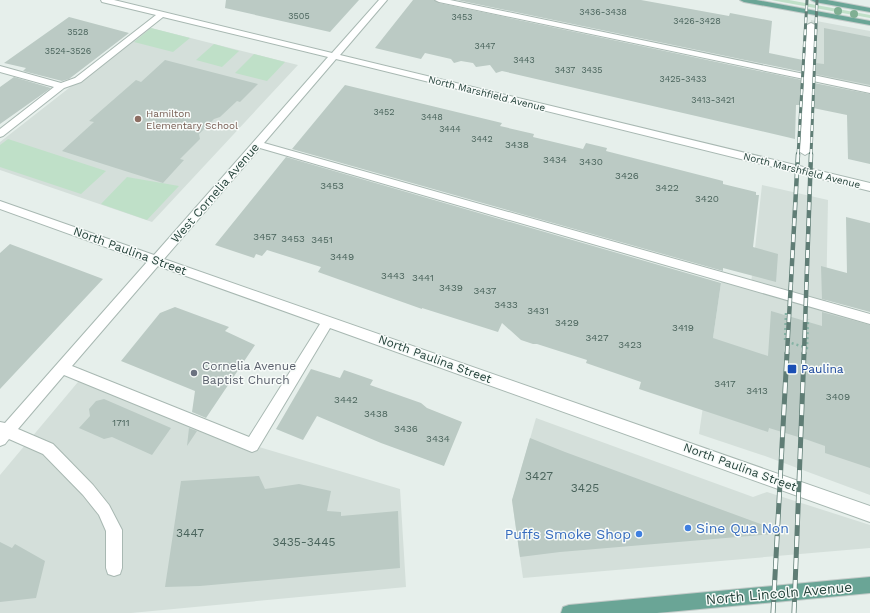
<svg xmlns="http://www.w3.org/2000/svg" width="870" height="613" font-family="'Work Sans',sans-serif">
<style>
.built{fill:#d4dfda}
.green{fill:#bfe0c8}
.building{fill:#bbcac4}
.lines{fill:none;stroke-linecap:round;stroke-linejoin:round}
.minor-casing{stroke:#a8b8b2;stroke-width:2}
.major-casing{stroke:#c2cac8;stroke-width:2}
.path{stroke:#86b3a5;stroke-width:2.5;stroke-dasharray:2 3;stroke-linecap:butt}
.minor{fill:#fff;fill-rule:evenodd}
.major{fill:#6aa596;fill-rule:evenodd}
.rail-far2-casing{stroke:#5f7d75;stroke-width:3}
.rail-far1-casing{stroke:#5f7d75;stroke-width:4.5}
.rail-casing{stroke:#5f7d75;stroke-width:5}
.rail-far2{stroke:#f7fbf9;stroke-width:2;stroke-dasharray:6;stroke-linecap:butt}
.rail-far1{stroke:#f7fbf9;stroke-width:3;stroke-dasharray:8;stroke-linecap:butt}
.rail{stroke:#f7fbf9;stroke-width:3.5;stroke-dasharray:11;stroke-linecap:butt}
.tree{fill:#80af93}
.education-dot{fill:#8d6e63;stroke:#f7fbf9;stroke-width:1.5}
.transit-dot{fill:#1a4fb4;stroke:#f7fbf9;stroke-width:1.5}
.worship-dot{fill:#6b7280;stroke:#f7fbf9;stroke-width:1.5}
.shop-dot{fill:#3f7fe0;stroke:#f7fbf9;stroke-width:1.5}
.labels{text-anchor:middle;stroke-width:3;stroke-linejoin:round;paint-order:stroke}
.far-number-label{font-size:9px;fill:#4a645c}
.far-street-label{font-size:10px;fill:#24423a;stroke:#f7fbf9}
.far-education-label{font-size:10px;fill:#785e54;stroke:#f7fbf9;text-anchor:start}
.number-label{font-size:10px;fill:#4a645c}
.street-label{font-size:12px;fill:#24423a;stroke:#f7fbf9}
.worship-label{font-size:12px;fill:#5b616d;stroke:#f7fbf9;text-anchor:start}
.transit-label{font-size:12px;fill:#164399;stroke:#f7fbf9;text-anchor:start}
.near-number-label{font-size:12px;fill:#4a645c}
.near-shop-label{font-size:14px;fill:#366cbe;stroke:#f7fbf9;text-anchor:start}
.near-street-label{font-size:14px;fill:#24423a;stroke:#f7fbf9}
</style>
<rect width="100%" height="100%" fill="#e6efeb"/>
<path class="built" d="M 811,20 L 870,31 L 870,90 L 809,77 Z
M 147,27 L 298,65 L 152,222 L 0,170 L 0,142 Z
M 762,185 L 828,200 L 826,306 L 870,319 L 870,495 L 765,456 L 699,434 L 722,276 L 751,284 Z
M 83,376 L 252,445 L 400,489 L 406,587 L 131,613 L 0,613 L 0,475 Z
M 536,418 L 753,497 L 767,492 L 870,525 L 870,548 L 523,578 L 512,501 Z"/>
<path class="green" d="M 771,0 L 789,0 L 870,15 L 870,18 Z
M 151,28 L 190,38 L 173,52 L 134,42 Z
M 214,44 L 239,51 L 222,67 L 196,60 Z
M 254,54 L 285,62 L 267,81 L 235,73 Z
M 8,139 L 106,171 L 81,194 L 0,167 L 0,145 Z
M 127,177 L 179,186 L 147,220 L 101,204 Z"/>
<path class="building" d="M 226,0 L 359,0 L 330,32 L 225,8 Z
M 413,0 L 434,0 L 439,3 L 802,80 L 801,105 L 796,105 L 795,139 L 502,71 L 496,73 L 490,65 L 476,67 L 473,63 L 461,61 L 454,63 L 451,59 L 425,53 L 421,59 L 375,48 Z
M 457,0 L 641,0 L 729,16 L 730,13 L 772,21 L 769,53 L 803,60 L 803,72 Z
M 69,17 L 129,33 L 69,79 L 62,81 L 23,71 L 26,68 L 4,63 Z
M 824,28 L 870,37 L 870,85 L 815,74 L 815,63 L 824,64 Z
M 165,60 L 258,84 L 240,102 L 237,101 L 220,117 L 214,119 L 199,134 L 200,139 L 180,159 L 184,160 L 163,183 L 62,151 L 94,122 L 89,121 L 136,80 L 141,82 Z
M 14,77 L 51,88 L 0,124 L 0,87 Z
M 814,83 L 870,94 L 870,164 L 848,159 L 847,115 L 813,108 Z
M 345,85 L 502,123 L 500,126 L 534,134 L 533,137 L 583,149 L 586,143 L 607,148 L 606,151 L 723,181 L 723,184 L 756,192 L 756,195 L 759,195 L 753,247 L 778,254 L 776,282 L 723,268 L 723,271 L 292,149 Z
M 286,157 L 721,283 L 713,338 L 768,356 L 771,311 L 822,326 L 822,312 L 870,325 L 870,468 L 825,453 L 825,446 L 808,440 L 769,428 L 768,432 L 639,389 L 641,382 L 586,363 L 587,360 L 537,344 L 533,344 L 521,340 L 502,323 L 498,332 L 422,308 L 422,309 L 318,272 L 321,267 L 267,250 L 262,256 L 256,254 L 254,258 L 215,245 Z
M 846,217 L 870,223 L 870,312 L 822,299 L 821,266 L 847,273 Z
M 10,244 L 103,279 L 0,389 L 0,253 Z
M 175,307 L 229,327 L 225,331 L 255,345 L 206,418 L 192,412 L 195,391 L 121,361 L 160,313 Z
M 311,369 L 340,378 L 344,370 L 373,380 L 370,385 L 421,403 L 427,408 L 462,422 L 444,466 L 381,443 L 317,416 L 303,440 L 276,429 Z
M 104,399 L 171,428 L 152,455 L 112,437 L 104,439 L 79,428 L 90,416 L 89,409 L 96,401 Z
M 189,428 L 197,431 L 187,446 Z
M 530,438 L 565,452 L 785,533 L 560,552 L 520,557 L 512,500 Z
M 259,476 L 265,489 L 299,484 L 331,491 L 327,511 L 341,512 L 341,516 L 398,511 L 400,568 L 200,586 L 165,587 L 181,481 Z
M 0,542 L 12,548 L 15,544 L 45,561 L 36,598 L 0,602 Z"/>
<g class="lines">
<defs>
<path id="minor" d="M 101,0 L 114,0 L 332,53 L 379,0 L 387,0 L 340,55 L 870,183 L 870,191 L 336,59 L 264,143 L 870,314 L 870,324 L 260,148 L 164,259 L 870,506 L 870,522 L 330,328 L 257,450 L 252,452 L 64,375 L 18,429 L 53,444 L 93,485 L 109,505 L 122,530 L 122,568 L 120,574 L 114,576 L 108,574 L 106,568 L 106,531 L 99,515 L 83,495 L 43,454 L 9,439 L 5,444 L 0,446 L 0,422 L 5,423 L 147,262 L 0,209 L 0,201 L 154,255 L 328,57 L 163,17 L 81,82 L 64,88 L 3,136 L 0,137 L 0,129 L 54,87 L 0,72 L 0,66 L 61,83 L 75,78 L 156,15 L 102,2 ZM 158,266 L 320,324 L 249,437 L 72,366 Z
M 435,0 L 450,0 L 804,74 L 807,25 L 811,23 L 815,25 L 813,75 L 870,87 L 870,93 L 813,81 L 810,152 L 805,155 L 800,152 L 804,79 L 439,2 Z"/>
<path id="major" d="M 740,0 L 756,0 L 870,21 L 870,25 L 744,2 Z
M 811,0 L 827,0 L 870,8 L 870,12 L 815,2 Z
M 870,577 L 870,593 L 657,613 L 561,613 L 563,607 L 569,605 Z"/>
</defs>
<use href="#minor" class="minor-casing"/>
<use href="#major" class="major-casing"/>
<path class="path" d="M 786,313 L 785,341 L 807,348 L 808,319"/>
<use href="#minor" class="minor"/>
<use href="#major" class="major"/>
<defs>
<path id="rail-far2" d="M 798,155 L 807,0
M 811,155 L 817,0"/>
<path id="rail-far1" d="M 787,354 L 798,154
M 804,354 L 811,154"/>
<path id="rail" d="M 773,613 L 787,353
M 794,613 L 804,353"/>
</defs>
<use href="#rail-far2" class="rail-far2-casing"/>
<use href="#rail-far1" class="rail-far1-casing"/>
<use href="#rail" class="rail-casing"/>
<use href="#rail-far2" class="rail-far2"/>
<use href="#rail-far1" class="rail-far1"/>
<use href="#rail" class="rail"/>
</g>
<g class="tree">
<circle cx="838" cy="11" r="4"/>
<circle cx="854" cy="14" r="4"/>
</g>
<circle class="education-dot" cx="138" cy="119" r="4"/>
<rect class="transit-dot" x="787" y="364" width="10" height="10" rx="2"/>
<circle class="worship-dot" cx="194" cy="373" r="4"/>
<g class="shop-dot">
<circle cx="688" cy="528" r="4"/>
<circle cx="639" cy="534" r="4"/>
</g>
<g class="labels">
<g class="far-number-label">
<text x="603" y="15">3436-3438</text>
<text x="299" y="19">3505</text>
<text x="462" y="20">3453</text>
<text x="697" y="24">3426-3428</text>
<text x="78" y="35">3528</text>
<text x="485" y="49">3447</text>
<text x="68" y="54">3524-3526</text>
<text x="524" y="63">3443</text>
<text x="565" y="73">3437</text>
<text x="592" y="73">3435</text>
<text x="683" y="82">3425-3433</text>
<text x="713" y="103">3413-3421</text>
<text x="384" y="115">3452</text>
<text x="432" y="120">3448</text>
<text x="450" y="132">3444</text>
<text x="482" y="142">3442</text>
</g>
<g class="far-street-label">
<text transform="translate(487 93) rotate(14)" y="4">North Marshfield Avenue</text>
<text transform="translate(802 170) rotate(14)" y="4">North Marshfield Avenue</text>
</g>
<g class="far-education-label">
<text x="146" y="117">Hamilton<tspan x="146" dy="12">Elementary School</tspan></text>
</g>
<g class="number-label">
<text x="517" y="148">3438</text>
<text x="555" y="163">3434</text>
<text x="591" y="165">3430</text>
<text x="627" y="179">3426</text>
<text x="332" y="189">3453</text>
<text x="667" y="191">3422</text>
<text x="707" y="202">3420</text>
<text x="265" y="240">3457</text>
<text x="293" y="242">3453</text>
<text x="322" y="243">3451</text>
<text x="342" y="260">3449</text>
<text x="393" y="279">3443</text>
<text x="423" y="281">3441</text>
<text x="451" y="291">3439</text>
<text x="485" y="294">3437</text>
<text x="506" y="308">3433</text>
<text x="538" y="314">3431</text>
<text x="567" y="326">3429</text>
<text x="683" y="331">3419</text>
<text x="597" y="341">3427</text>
<text x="630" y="348">3423</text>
<text x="725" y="387">3417</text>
<text x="757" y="394">3413</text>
<text x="838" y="400">3409</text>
<text x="346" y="403">3442</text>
<text x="376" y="417">3438</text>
<text x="121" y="426">1711</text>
<text x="406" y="432">3436</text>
<text x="438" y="442">3434</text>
</g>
<g class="street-label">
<text transform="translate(215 193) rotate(-49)" y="4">West Cornelia Avenue</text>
<text transform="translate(130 251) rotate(20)" y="4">North Paulina Street</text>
<text transform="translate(435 359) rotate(20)" y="4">North Paulina Street</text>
<text transform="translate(740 467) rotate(20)" y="4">North Paulina Street</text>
</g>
<g class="worship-label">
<text x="202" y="370">Cornelia Avenue<tspan x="202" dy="14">Baptist Church</tspan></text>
</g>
<g class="transit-label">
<text x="801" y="373">Paulina</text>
</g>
<g class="near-number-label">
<text x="539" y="480">3427</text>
<text x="585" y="492">3425</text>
<text x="190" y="537">3447</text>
<text x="304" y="546">3435-3445</text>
</g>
<g class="near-shop-label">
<text x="696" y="533">Sine Qua Non</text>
<text x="631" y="539" text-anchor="end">Puffs Smoke Shop</text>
</g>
<g class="near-street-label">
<text transform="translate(779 593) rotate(-5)" y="5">North Lincoln Avenue</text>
</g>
</g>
</svg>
